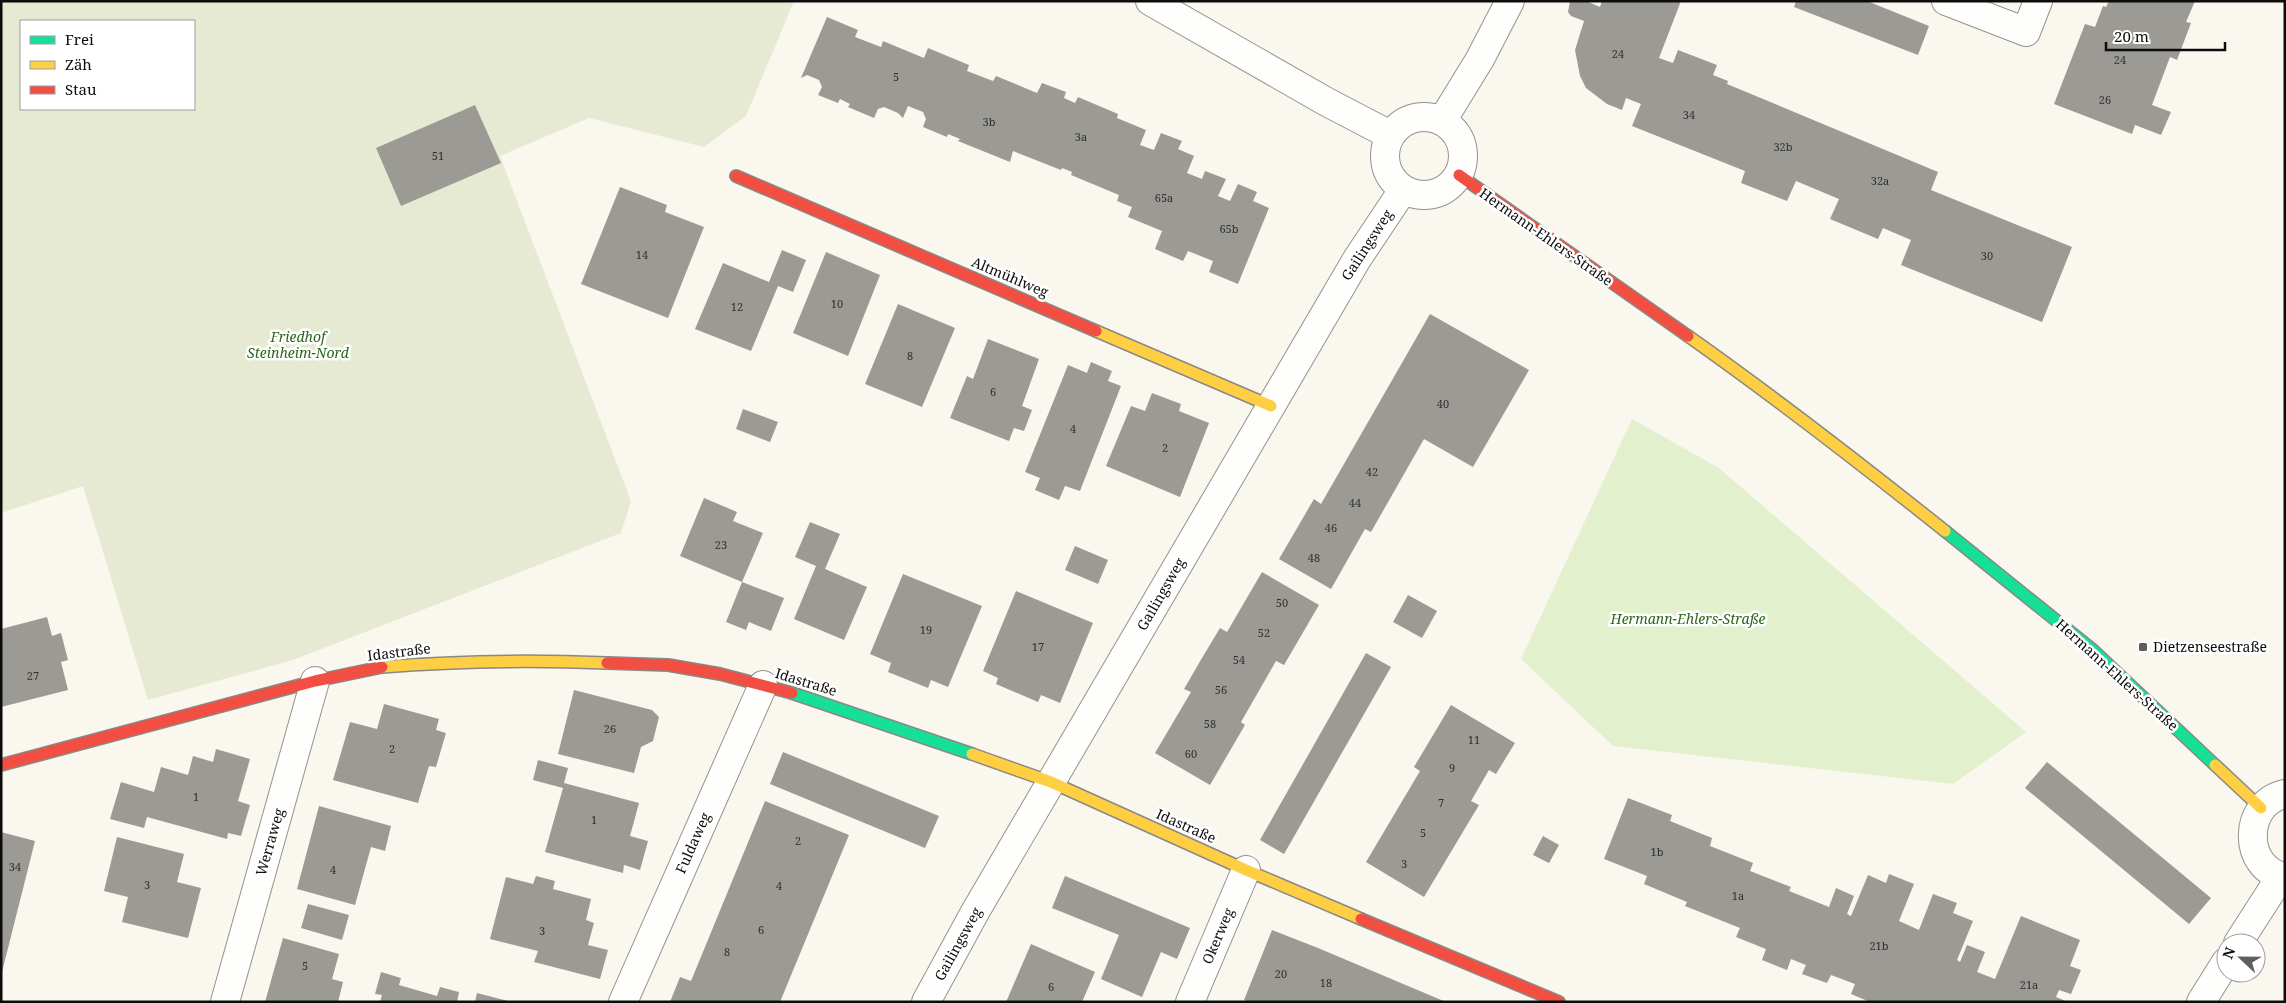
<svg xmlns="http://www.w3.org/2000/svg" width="2286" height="1003" font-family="'Noto Serif',serif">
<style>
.green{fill:#e3f0ce}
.cemetery{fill:#e6ead3;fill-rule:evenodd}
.building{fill:#9c9a95}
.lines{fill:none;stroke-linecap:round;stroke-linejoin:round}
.street-casing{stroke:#93928e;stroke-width:30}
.fast-casing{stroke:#8a8885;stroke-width:14}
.slow-casing{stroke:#8a8885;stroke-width:14}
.jam-casing{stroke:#8a8885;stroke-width:14}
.street{stroke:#fefefd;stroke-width:28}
.fast{stroke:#16e098;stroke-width:11}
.slow{stroke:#ffcf43;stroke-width:11}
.jam{stroke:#f24e42;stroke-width:11}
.poi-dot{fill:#5f5e5b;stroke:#fff;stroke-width:2}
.labels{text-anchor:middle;stroke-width:5;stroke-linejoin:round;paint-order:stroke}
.number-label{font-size:11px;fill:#30302e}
.street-label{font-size:14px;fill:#0c0c0c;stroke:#fff}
.park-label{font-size:14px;font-style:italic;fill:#2c651b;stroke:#fff}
.poi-label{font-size:14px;fill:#0c0c0c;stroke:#fff;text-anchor:start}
</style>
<rect width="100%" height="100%" fill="#faf7ef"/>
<path class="green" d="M 1632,419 L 1719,468 L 2026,732 L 1953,784 L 1613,746 L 1521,659 Z"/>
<path class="cemetery" d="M 1,1 L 794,1 L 746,116 L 704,147 L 589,118 L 500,156 L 631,501 L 621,533 L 293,660 L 148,700 L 83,486 L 1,513 ZM 21,21 L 194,21 L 194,109 L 21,109 Z"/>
<path class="building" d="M 1570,1 L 1586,1 L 1600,7 L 1602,1 L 1681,1 L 1659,58 L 1673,63 L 1678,50 L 1717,65 L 1713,75 L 1728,81 L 1727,84 L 1938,172 L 1931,190 L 2072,247 L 2042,322 L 1901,265 L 1911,240 L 1883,228 L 1878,239 L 1830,219 L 1839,199 L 1796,181 L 1787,201 L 1741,183 L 1745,171 L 1632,126 L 1641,104 L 1626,98 L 1622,110 L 1607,104 L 1586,88 L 1580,76 L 1575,50 L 1584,21 L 1571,16 L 1568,12 Z
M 1796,1 L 1867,1 L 1929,26 L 1918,55 L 1794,7 Z
M 2109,1 L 2195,1 L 2186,22 L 2191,23 L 2177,60 L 2170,57 L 2152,105 L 2171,112 L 2161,135 L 2135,125 L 2132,134 L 2054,104 L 2085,24 L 2095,27 L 2103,6 L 2106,7 Z
M 827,17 L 858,30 L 855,37 L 881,47 L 883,41 L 924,58 L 928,48 L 969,65 L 967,71 L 993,81 L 996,76 L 1037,93 L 1042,83 L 1066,92 L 1064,98 L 1075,103 L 1078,97 L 1118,114 L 1117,118 L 1146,130 L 1140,145 L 1154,150 L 1161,133 L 1182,141 L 1178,149 L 1194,156 L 1187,173 L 1202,179 L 1205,171 L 1226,179 L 1218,196 L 1230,201 L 1238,184 L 1257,192 L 1253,201 L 1269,208 L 1238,284 L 1209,272 L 1213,261 L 1188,251 L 1183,261 L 1155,249 L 1162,231 L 1128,217 L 1132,207 L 1117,201 L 1119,195 L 1071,175 L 1072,172 L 1062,168 L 1061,170 L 1013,151 L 1010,162 L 958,141 L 960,139 L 948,134 L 947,137 L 923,127 L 926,119 L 923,112 L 908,106 L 903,118 L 898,113 L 884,107 L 878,109 L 874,118 L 848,107 L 850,104 L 840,99 L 838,103 L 818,95 L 822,87 L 819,80 L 807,75 L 801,78 Z
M 475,105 L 501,163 L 401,206 L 376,148 Z
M 620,187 L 667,205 L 665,212 L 704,227 L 668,318 L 581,284 Z
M 782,250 L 806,260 L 793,292 L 778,286 L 751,351 L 695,329 L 723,263 L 769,282 Z
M 826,252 L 880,275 L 848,356 L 793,333 Z
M 898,304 L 955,328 L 922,407 L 865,384 Z
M 1430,314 L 1529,370 L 1473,467 L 1424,439 L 1371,532 L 1365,529 L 1331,589 L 1279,559 L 1314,499 L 1321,504 Z
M 988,339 L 1039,359 L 1022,406 L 1032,410 L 1024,431 L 1014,428 L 1009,441 L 950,418 L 967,376 L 973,379 Z
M 1091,362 L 1112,371 L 1108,381 L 1121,386 L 1080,491 L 1065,486 L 1059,500 L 1035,490 L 1040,478 L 1025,472 L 1068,365 L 1087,373 Z
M 1152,393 L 1181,404 L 1179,411 L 1209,423 L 1180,497 L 1106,466 L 1131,406 L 1145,411 Z
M 743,409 L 778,422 L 770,442 L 736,429 Z
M 704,498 L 737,512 L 733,521 L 763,533 L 742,582 L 680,556 Z
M 810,522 L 840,534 L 825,569 L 867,587 L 844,640 L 794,619 L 816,566 L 795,557 Z
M 1075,546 L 1108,560 L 1098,584 L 1065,570 Z
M 1262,572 L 1319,605 L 1284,665 L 1276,661 L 1241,722 L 1245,725 L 1210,785 L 1155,753 L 1191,692 L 1184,689 L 1202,658 L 1220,628 L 1227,632 Z
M 903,574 L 982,606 L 948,687 L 931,680 L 928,688 L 888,672 L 891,663 L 870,654 Z
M 742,582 L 784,598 L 771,631 L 749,622 L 746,630 L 726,622 Z
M 1016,591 L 1093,623 L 1060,703 L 1041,695 L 1038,702 L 996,684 L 998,678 L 983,671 Z
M 1408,595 L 1437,611 L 1422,638 L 1393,622 Z
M 47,617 L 52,636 L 61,633 L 68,660 L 61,662 L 68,690 L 1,707 L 1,629 Z
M 1366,653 L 1391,667 L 1284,854 L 1260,840 Z
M 574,690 L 652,710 L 659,717 L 653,741 L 641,747 L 634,773 L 558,754 Z
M 384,704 L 439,719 L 436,730 L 446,733 L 436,767 L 429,766 L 418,803 L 333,780 L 350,722 L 377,729 Z
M 1451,705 L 1515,743 L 1496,774 L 1489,770 L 1471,801 L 1479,805 L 1424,897 L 1366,862 L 1420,771 L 1414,767 Z
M 216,749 L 250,759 L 238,801 L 250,805 L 241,836 L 228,833 L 227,839 L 147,817 L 144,828 L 110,819 L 121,782 L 154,792 L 161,767 L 188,775 L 193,756 L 213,762 Z
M 783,752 L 939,816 L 925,848 L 770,784 Z
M 538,760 L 568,768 L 564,783 L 639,803 L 630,836 L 648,841 L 640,870 L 624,865 L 623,873 L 545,852 L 563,788 L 533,780 Z
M 2047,762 L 2211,898 L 2189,924 L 2025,788 Z
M 1628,798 L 1672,815 L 1670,821 L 1712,838 L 1710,846 L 1753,863 L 1750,871 L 1791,887 L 1789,891 L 1829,907 L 1836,888 L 1854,896 L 1847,914 L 1851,916 L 1868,875 L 1886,883 L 1889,874 L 1914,884 L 1899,921 L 1919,930 L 1933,894 L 1957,903 L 1953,913 L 1973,921 L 1957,960 L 1960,962 L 1967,945 L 1985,952 L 1977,972 L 1995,979 L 2021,916 L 2080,940 L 2070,966 L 2081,970 L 2071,994 L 2059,990 L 2056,997 L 2068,1002 L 1870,1002 L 1851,994 L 1855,984 L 1831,975 L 1827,983 L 1802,974 L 1806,965 L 1791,959 L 1787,970 L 1762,960 L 1766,949 L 1736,937 L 1740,928 L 1685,906 L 1687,902 L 1644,884 L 1647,876 L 1604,859 Z
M 765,801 L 849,835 L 780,1002 L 670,1002 L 680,977 L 691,981 Z
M 319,806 L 391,826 L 385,851 L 371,847 L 355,905 L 297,889 Z
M 1,832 L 35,841 L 2,972 L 1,972 Z
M 1543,836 L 1559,845 L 1549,863 L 1533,855 Z
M 117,837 L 184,854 L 177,882 L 201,888 L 188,938 L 122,922 L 128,897 L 104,891 Z
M 536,876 L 555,881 L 553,889 L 591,899 L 586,920 L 594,923 L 588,945 L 608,950 L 600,979 L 534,962 L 538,951 L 490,939 L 506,877 L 533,884 Z
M 1065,876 L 1190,928 L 1177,959 L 1161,952 L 1142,997 L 1101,979 L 1119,935 L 1052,908 Z
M 308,904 L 349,915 L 342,940 L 301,928 Z
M 1272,930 L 1318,948 L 1446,1002 L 1249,1002 L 1244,1000 Z
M 283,938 L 339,954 L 332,979 L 343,982 L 338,1002 L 265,1002 Z
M 1031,944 L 1095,972 L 1082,1002 L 1006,1002 Z
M 381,972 L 401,978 L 399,985 L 437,996 L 440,987 L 459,992 L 457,1002 L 380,1002 L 382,995 L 375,994 Z
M 477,993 L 508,1001 L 508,1002 L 475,1002 Z"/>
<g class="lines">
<defs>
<path id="street" d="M 1150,1 L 1325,101 L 1390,135
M 1946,1 L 2026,32 L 2038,1
M1385 156a39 39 0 1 1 78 0a39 39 0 1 1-78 0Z
M 1442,121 L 1480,59 L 1510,1
M 2285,794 C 2242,803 2242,869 2285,877
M 2238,943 L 2281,876
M 225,1002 L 315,681
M 623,1002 L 763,685
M 926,1002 L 975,912 L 1357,259 L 1403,190
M 1190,1002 L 1246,870
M 2201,1002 L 2226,962"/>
<path id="fast" d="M 1945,531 L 2094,651 L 2215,765
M 792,693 L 972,754"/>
<path id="slow" d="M 1096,331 L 1271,406
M 1688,336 C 1776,398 1861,464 1945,531
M 382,667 C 457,661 532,660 607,663
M 972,754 L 1051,782 L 1246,870 L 1361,919
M 2215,765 L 2261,808"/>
<path id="jam" d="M 1459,175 L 1688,336
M 736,176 L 1096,331
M 607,663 L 668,665 L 720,674 L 792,693
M 1,765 L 315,681 L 382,667
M 1361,919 L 1559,1002"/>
</defs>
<use href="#street" class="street-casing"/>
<use href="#fast" class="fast-casing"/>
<use href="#slow" class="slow-casing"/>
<use href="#jam" class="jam-casing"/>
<use href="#street" class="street"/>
<use href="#fast" class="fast"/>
<use href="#slow" class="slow"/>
<use href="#jam" class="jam"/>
</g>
<rect class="poi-dot" x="2138" y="642" width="10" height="10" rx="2.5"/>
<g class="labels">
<g class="number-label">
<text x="1618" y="58">24</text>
<text x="2120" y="64">24</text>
<text x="896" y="81">5</text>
<text x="2105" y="104">26</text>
<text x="1689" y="119">34</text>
<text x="989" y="126">3b</text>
<text x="1081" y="141">3a</text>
<text x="1783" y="151">32b</text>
<text x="438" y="160">51</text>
<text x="1880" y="185">32a</text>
<text x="1164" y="202">65a</text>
<text x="1229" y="233">65b</text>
<text x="642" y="259">14</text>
<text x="1987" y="260">30</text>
<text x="837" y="308">10</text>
<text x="737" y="311">12</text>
<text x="910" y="360">8</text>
<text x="993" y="396">6</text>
<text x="1443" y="408">40</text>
<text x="1073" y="433">4</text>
<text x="1165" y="452">2</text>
<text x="1372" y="476">42</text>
<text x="1355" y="507">44</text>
<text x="1331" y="532">46</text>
<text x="721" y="549">23</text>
<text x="1314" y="562">48</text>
<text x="1282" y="607">50</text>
<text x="926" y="634">19</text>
<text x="1264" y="637">52</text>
<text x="1038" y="651">17</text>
<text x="1239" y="664">54</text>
<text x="33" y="680">27</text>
<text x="1221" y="694">56</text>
<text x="1210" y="728">58</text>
<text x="610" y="733">26</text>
<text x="1474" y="744">11</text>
<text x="392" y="753">2</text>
<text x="1191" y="758">60</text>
<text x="1452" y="772">9</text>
<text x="196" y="801">1</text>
<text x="1441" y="807">7</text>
<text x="594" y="824">1</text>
<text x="1423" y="837">5</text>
<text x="798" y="845">2</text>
<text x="1657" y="856">1b</text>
<text x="1404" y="868">3</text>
<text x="15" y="871">34</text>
<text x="333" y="874">4</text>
<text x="147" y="889">3</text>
<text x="779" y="890">4</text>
<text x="1738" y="900">1a</text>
<text x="761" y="934">6</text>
<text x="542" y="935">3</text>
<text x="1879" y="950">21b</text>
<text x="727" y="956">8</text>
<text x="305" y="970">5</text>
<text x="1281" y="978">20</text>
<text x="1326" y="987">18</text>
<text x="2029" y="989">21a</text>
<text x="1051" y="991">6</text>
</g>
<g class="street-label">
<text transform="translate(1546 237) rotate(35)" y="5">Hermann-Ehlers-Straße</text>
<text transform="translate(1367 245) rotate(-57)" y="5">Gailingsweg</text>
<text transform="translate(1010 277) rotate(23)" y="5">Altmühlweg</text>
<text transform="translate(1161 594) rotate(-60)" y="5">Gailingsweg</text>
<text transform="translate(399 652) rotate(-7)" y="5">Idastraße</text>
<text transform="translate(2117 675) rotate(42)" y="5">Hermann-Ehlers-Straße</text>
<text transform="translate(806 682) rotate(17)" y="5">Idastraße</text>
<text transform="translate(1186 826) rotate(24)" y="5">Idastraße</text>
<text transform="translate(270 842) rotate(-74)" y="5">Werraweg</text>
<text transform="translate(693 843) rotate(-66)" y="5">Fuldaweg</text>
<text transform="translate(1218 936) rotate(-67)" y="5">Okerweg</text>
<text transform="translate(958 944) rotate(-61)" y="5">Gailingsweg</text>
</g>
<g class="park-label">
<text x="298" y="342">Friedhof<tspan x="298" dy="16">Steinheim-Nord</tspan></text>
<text x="1688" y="624">Hermann-Ehlers-Straße</text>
</g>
<g class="poi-label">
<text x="2153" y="652">Dietzenseestraße</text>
</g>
</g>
<rect width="2286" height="1003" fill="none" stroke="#0c0c0c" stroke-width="5"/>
<rect x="20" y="20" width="175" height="90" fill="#ffffff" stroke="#9e9e9e"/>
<rect x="30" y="36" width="25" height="8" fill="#16e098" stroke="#9e9e9e"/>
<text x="65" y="45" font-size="15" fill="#0c0c0c">Frei</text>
<rect x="30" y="61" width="25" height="8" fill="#ffcf43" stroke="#9e9e9e"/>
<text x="65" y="70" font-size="15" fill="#0c0c0c">Zäh</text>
<rect x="30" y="86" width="25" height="8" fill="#f24e42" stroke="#9e9e9e"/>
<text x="65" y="95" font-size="15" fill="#0c0c0c">Stau</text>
<g transform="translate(2241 958) rotate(292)"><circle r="24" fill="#ffffff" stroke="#9e9e9e"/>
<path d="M0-4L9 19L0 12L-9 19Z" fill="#5f5e5b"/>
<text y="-8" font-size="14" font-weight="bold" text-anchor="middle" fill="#0c0c0c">N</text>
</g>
<path d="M2106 42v8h119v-8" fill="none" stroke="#0c0c0c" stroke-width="2.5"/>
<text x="2114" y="42" font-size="15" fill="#0c0c0c" stroke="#ffffff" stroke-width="4" paint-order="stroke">20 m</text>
</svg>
